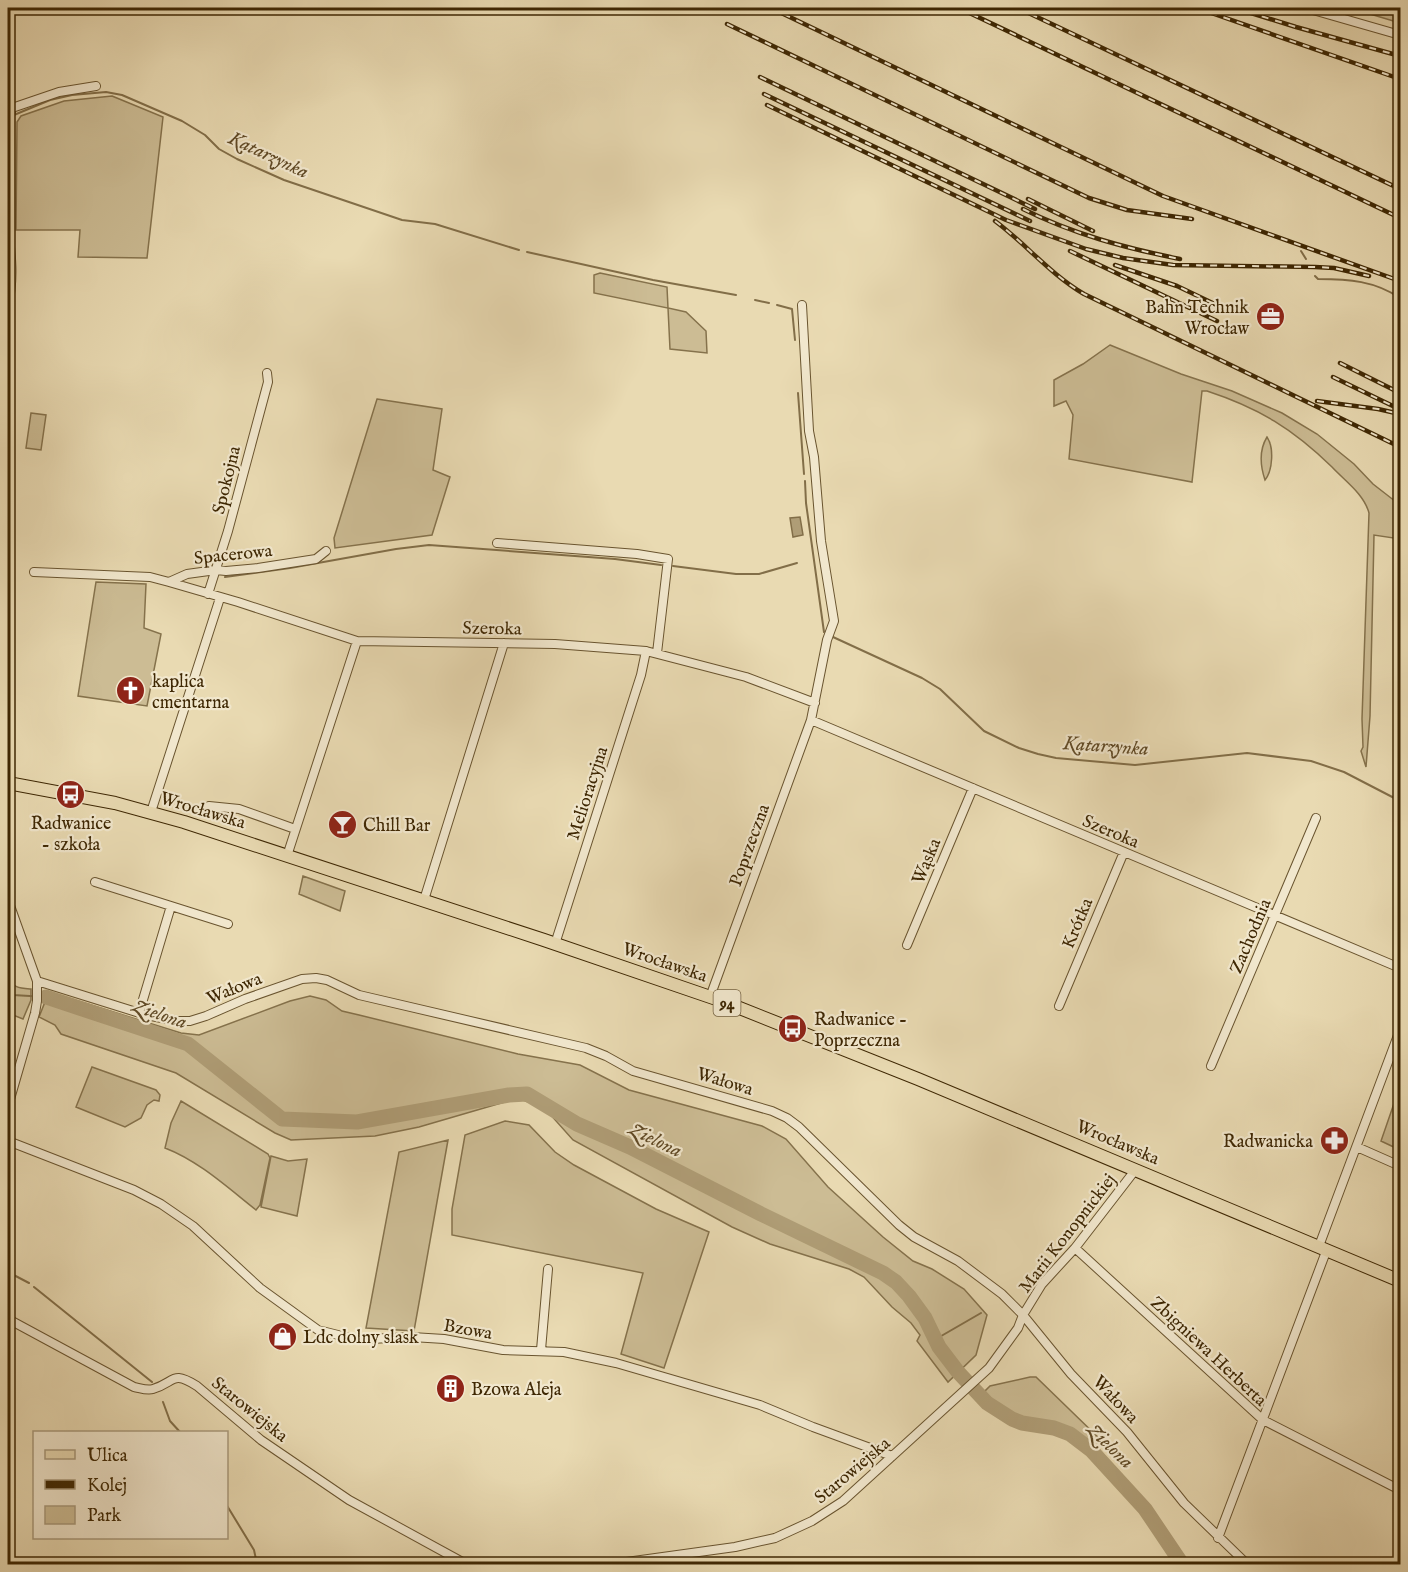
<svg xmlns="http://www.w3.org/2000/svg" width="1408" height="1572" font-family="'IM FELL English',serif">
<style>
.green{fill:#ccbc94;stroke:#85724c;stroke-width:1.5}
.water{fill:#af9d76;stroke:#826e48;stroke-width:1.5}
.lines{fill:none;stroke-linecap:round;stroke-linejoin:round}
.stream{stroke:#826e48;stroke-width:2}
.river{stroke:#af9d76;stroke-width:15}
.street-casing{stroke:#69542f;stroke-width:10}
.primary-casing{stroke:#3e2703;stroke-width:14}
.street{stroke:#f1e7cd;stroke-width:8}
.primary{stroke:#e9dab2;stroke-width:12}
.rail-casing{stroke:#3e2703;stroke-width:4.5}
.rail{stroke:#f1e7cd;stroke-width:2;stroke-dasharray:7;stroke-linecap:butt}
.labels{text-anchor:middle;stroke-width:4.5;stroke-linejoin:round;paint-order:stroke}
.shield{fill:#f1e7cd;stroke:#746140;stroke-width:1.5}
.shield-label{font-size:16px;font-weight:bold;fill:#3e2703}
.poi-label{font-size:18px;fill:#3e2703;stroke:#f1e7cd;text-anchor:start}
.street-label{font-size:18px;fill:#3e2703;stroke:#f1e7cd}
.water-label{font-size:20px;font-style:italic;fill:#604a26;stroke:#f1e7cd}
</style>
<rect width="100%" height="100%" fill="#e9dab2"/>
<filter id="stains"><feTurbulence type="fractalNoise" baseFrequency=".00333" numOctaves="4"/><feColorMatrix values="0 0 0 0 .2 0 0 0 0 .09 0 0 0 0 .02 0 0 0 .5 -.17"/></filter>
<radialGradient id="worn" r=".72"><stop offset=".6" stop-color="#630" stop-opacity="0"/><stop offset="1" stop-color="#630" stop-opacity=".3"/></radialGradient>
<path class="green" d="M 1350,8 L 1400,8 L 1400,23 Z
M 112,96 L 163,117 L 147,258 L 78,257 L 80,230 L 16,230 L 17,122 L 21,116 L 64,101 Z
M 600,273 L 667,287 L 668,308 L 686,312 L 706,331 L 707,353 L 670,349 L 668,308 L 594,293 L 594,275 Z
M 1110,345 L 1181,374 L 1232,391 L 1282,413 L 1317,434 L 1354,464 L 1373,484 L 1400,505 L 1400,539 L 1374,535 L 1370,716 L 1366,767 L 1361,751 L 1363,747 L 1362,719 L 1369,513 C 1364,494 1345,481 1332,467 C 1293,429 1259,408 1207,391 L 1202,391 L 1192,482 L 1069,459 L 1073,415 L 1066,401 L 1054,406 L 1054,380 L 1083,364 Z
M 377,399 L 442,409 L 433,470 L 450,477 L 432,535 L 335,548 L 334,538 Z
M 31,413 L 46,415 L 41,450 L 26,448 Z
M 1267,437 C 1274,447 1273,470 1265,480 C 1260,465 1259,450 1267,437 Z
M 96,582 L 146,584 L 144,628 L 161,634 L 147,706 L 78,696 Z
M 303,876 L 345,891 L 340,911 L 299,894 Z
M 8,977 C 14,988 18,988 31,989 L 31,1000 L 23,1019 L 8,1013 Z
M 49,992 L 181,1033 L 199,1035 L 290,1001 L 310,996 L 326,1000 L 342,1011 L 359,1015 L 518,1054 L 580,1065 L 629,1090 L 762,1126 L 786,1139 L 828,1187 L 883,1237 L 913,1261 L 932,1269 L 964,1289 L 987,1315 L 976,1355 L 948,1382 L 917,1341 L 920,1335 L 911,1323 L 892,1307 L 864,1277 L 849,1269 L 770,1244 L 732,1227 L 573,1140 L 549,1113 L 539,1106 L 523,1100 L 508,1101 L 419,1127 L 375,1136 L 291,1140 L 275,1133 L 176,1073 L 61,1034 L 55,1025 L 39,1017 Z
M 92,1067 L 156,1090 L 160,1095 L 159,1101 L 154,1100 L 147,1105 L 141,1118 L 125,1127 L 76,1107 Z
M 1400,1086 L 1400,1150 L 1381,1141 Z
M 181,1101 L 268,1154 L 270,1158 L 260,1205 L 256,1210 C 228,1188 199,1161 165,1148 L 171,1123 Z
M 505,1121 L 529,1125 L 555,1152 L 574,1165 L 656,1209 L 709,1232 L 664,1368 L 621,1354 L 643,1273 L 452,1235 L 452,1209 L 465,1135 Z
M 448,1140 L 414,1331 L 366,1328 L 399,1152 Z
M 271,1156 L 288,1161 L 307,1159 L 297,1216 L 261,1207 Z
M 1030,1377 L 1036,1377 L 1103,1442 L 1097,1449 C 1087,1441 1078,1433 1066,1428 C 1045,1418 1009,1421 992,1403 C 989,1399 987,1395 985,1391 L 990,1386 Z"/>
<path class="water" d="M 800,517 L 803,535 L 793,537 L 790,518 Z"/>
<g class="lines">
<path class="stream" d="M 14,115 L 50,100 L 72,95 L 106,92 L 122,95 L 182,121 L 205,135 L 219,149 L 237,159 L 284,180 L 402,220 L 435,224 L 519,250
M 1301,251 L 1306,259
M 527,252 L 653,280 L 736,295
M 1315,276 L 1318,279 C 1349,279 1375,281 1400,298
M 755,300 L 769,303
M 777,305 L 792,309 L 795,340
M 798,393 L 804,474
M 805,481 L 806,503 L 824,632
M 673,566 L 736,574 L 759,574 L 797,563
M 225,577 L 290,568 L 396,549 L 429,545 L 615,559 L 661,565
M 833,637 L 922,678 L 940,689 L 984,731 L 1019,748 L 1038,754 L 1056,758 L 1135,765 L 1247,753 L 1311,761 L 1344,772 L 1400,801
M 8,989 L 13,995 L 46,997
M 8,1272 L 29,1283
M 34,1287 L 152,1382
M 936,1339 L 981,1313
M 163,1402 L 170,1421 L 180,1432
M 226,1504 L 254,1550 L 257,1564"/>
<path class="river" d="M 46,997 L 188,1044 L 282,1119 L 357,1122 L 509,1095 L 527,1094 L 577,1124 L 630,1147 L 761,1214 L 883,1273 L 896,1282 L 909,1296 L 925,1318 L 939,1347 L 958,1372 L 987,1403 L 1012,1419 L 1022,1423 L 1054,1428 L 1070,1434 L 1091,1450 L 1145,1509 L 1182,1564"/>
<defs>
<path id="street" d="M 1306,8 L 1400,35
M 8,132 L 8,122 L 12,108 L 59,92 L 96,86
M 8,227 C 11,254 14,278 8,305
M 497,543 L 637,554 L 668,559 L 657,653
M 34,572 L 150,577 L 169,582 L 187,574 L 216,570 L 226,571 L 258,568 L 316,559 L 326,551
M 169,582 L 238,602 L 357,641 L 555,644 L 646,651 L 746,677 L 815,703
M 208,594 L 228,531 L 268,382 L 267,373
M 811,720 L 1400,968
M 209,806 L 239,809 L 295,829
M 151,812 L 220,598
M 287,856 L 357,641
M 95,882 L 171,906
M 8,900 L 37,981 L 37,1001 L 35,1013 L 8,1106
M 424,900 L 504,643
M 555,944 L 641,675 L 646,651
M 907,945 L 973,788
M 37,981 L 146,1015 L 177,1021 L 190,1021 L 206,1016 L 245,999 L 302,979 L 316,978 L 327,980 L 359,995 L 586,1048 L 606,1056 L 633,1071 L 772,1111 L 787,1118 L 799,1127 L 899,1225 L 914,1237 L 958,1261 L 1002,1294 L 1023,1315 L 1071,1374 L 1127,1432 L 1184,1503 L 1247,1564
M 710,997 L 811,720 L 827,640 L 834,621 L 821,541 L 814,457 L 809,431 L 802,305
M 1059,1006 L 1124,852
M 139,1013 L 171,906 L 228,924
M 1211,1066 L 1316,818
M 8,1141 L 134,1190 L 161,1204 L 193,1226 L 260,1288 L 318,1330 L 350,1338 L 370,1339 L 412,1337 L 444,1339 L 503,1350 L 564,1352 L 616,1363 L 760,1405 L 813,1427 L 892,1456
M 1357,1147 L 1400,1166
M 1319,1246 L 1400,1030
M 1075,1248 L 1263,1420 L 1400,1490
M 8,1319 L 134,1387 C 140,1388 147,1391 153,1389 C 176,1382 171,1370 197,1386 L 261,1440 L 349,1500 L 466,1564
M 541,1350 L 548,1269
M 1218,1538 L 1327,1249
M 612,1564 L 735,1547 L 775,1538 L 812,1521 L 843,1501 L 989,1368 L 1018,1328 L 1023,1315 L 1042,1284 L 1075,1248 L 1136,1169"/>
<path id="primary" d="M 8,783 L 115,803 L 184,822 L 544,940 L 722,1001 L 918,1079 L 1400,1281"/>
</defs>
<use href="#street" class="street-casing"/>
<use href="#primary" class="primary-casing"/>
<use href="#street" class="street"/>
<use href="#primary" class="primary"/>
<defs>
<path id="rail" d="M 771,8 L 1163,196 L 1400,281
M 959,8 L 1400,218
M 1018,8 L 1400,189
M 1197,8 L 1400,79
M 1235,8 L 1296,27 L 1400,56
M 727,24 L 1089,198 L 1127,210 L 1192,219
M 760,77 L 1035,209
M 764,94 L 1030,221
M 767,105 L 1006,220 L 1086,249 L 1123,258 L 1173,265 L 1315,267 L 1334,268 L 1369,276
M 1028,199 L 1093,231
M 1023,209 C 1073,234 1125,248 1180,259
M 995,221 C 1026,244 1050,274 1084,294 L 1400,447
M 1070,251 L 1217,321
M 1115,265 L 1177,286 L 1223,308
M 1340,363 L 1400,393
M 1333,377 L 1395,407
M 1317,401 L 1378,409 L 1400,414"/>
</defs>
<use href="#rail" class="rail-casing"/>
<use href="#rail" class="rail"/>
</g>
<defs>
<symbol id="office-disc" viewBox="-11 -11 22 22"><circle r="9.5" fill="#8f2418" stroke="#f1e7cd"/><path d="M-6-3h4V-5.5h4V-3h4V5H-6ZM-1-4.5V-3h2v-1.5ZM-6 0V1H6V0Z" fill="#fff"/></symbol>
<symbol id="church-disc" viewBox="-11 -11 22 22"><circle r="9.5" fill="#8f2418" stroke="#f1e7cd"/><path d="M-1.2-6h2.4v3.5h3.3v2.4h-3.3V6h-2.4V-.1h-3.3v-2.4h3.3Z" fill="#fff"/></symbol>
<symbol id="bus-disc" viewBox="-11 -11 22 22"><circle r="9.5" fill="#8f2418" stroke="#f1e7cd"/><path d="M-5-6H5V4H4V6H2V4H-2V6H-4V4H-5ZM-3.5-4V0h7V-4ZM-3.5 1.2v1.5H-2V1.2ZM2 1.2v1.5H3.5V1.2Z" fill="#fff"/></symbol>
<symbol id="bar-disc" viewBox="-11 -11 22 22"><circle r="9.5" fill="#8f2418" stroke="#f1e7cd"/><path d="M-6-5H6L.8 .8V4.5H3.5V6h-7V4.5H-.8V.8Z" fill="#fff"/></symbol>
<symbol id="pharmacy-disc" viewBox="-11 -11 22 22"><circle r="9.5" fill="#8f2418" stroke="#f1e7cd"/><path d="M-2-6h4v4h4v4h-4v4h-4v-4h-4v-4h4Z" fill="#fff"/></symbol>
<symbol id="shop-disc" viewBox="-11 -11 22 22"><circle r="9.5" fill="#8f2418" stroke="#f1e7cd"/><path d="M-5-2.5h2.3a2.7 3.5 0 0 1 5.4 0H5L5.5 6h-11ZM-1.5-2.5h3a1.5 2.3 0 0 0-3 0Z" fill="#fff"/></symbol>
<symbol id="building-disc" viewBox="-11 -11 22 22"><circle r="9.5" fill="#8f2418" stroke="#f1e7cd"/><path d="M-4-6H4V6H1V3H-1V6H-4ZM-2.5-4.3h1.7v1.8h-1.7ZM.8-4.3h1.7v1.8H.8ZM-2.5-1h1.7V.8h-1.7ZM.8-1h1.7V.8H.8Z" fill="#fff"/></symbol>
</defs>
<g fill-rule="evenodd">
<use href="#office-disc" x="1254" y="300" width="33" height="33"/>
<use href="#church-disc" x="114" y="674" width="33" height="33"/>
<use href="#bus-disc" x="54" y="778" width="33" height="33"/>
<use href="#bar-disc" x="326" y="808" width="33" height="33"/>
<use href="#bus-disc" x="776" y="1012" width="33" height="33"/>
<use href="#pharmacy-disc" x="1318" y="1124" width="33" height="33"/>
<use href="#shop-disc" x="266" y="1320" width="33" height="33"/>
<use href="#building-disc" x="434" y="1372" width="33" height="33"/>
</g>
<g class="labels">
<rect class="shield" x="713.5" y="990" width="27" height="26" rx="4.5"/>
<g class="shield-label">
<text x="727" y="1009">94</text>
</g>
<g class="poi-label">
<text x="1249" y="313" text-anchor="end">Bahn Technik<tspan x="1249" dy="21">Wrocław</tspan></text>
<text x="152" y="687">kaplica<tspan x="152" dy="21">cmentarna</tspan></text>
<text x="71" y="829" text-anchor="middle">Radwanice<tspan x="71" dy="21">- szkoła</tspan></text>
<text x="363" y="831">Chill Bar</text>
<text x="814" y="1025">Radwanice -<tspan x="814" dy="21">Poprzeczna</tspan></text>
<text x="1313" y="1147" text-anchor="end">Radwanicka</text>
<text x="303" y="1343">Ldc dolny slask</text>
<text x="471" y="1395">Bzowa Aleja</text>
</g>
<g class="street-label">
<text transform="translate(226 480) rotate(-76)" y="6">Spokojna</text>
<text transform="translate(233 554) rotate(-6)" y="6">Spacerowa</text>
<text transform="translate(492 628) rotate(1)" y="6">Szeroka</text>
<text transform="translate(587 793) rotate(-72)" y="6">Melioracyjna</text>
<text transform="translate(203 810) rotate(17)" y="6">Wrocławska</text>
<text transform="translate(1111 831) rotate(23)" y="6">Szeroka</text>
<text transform="translate(749 845) rotate(-70)" y="6">Poprzeczna</text>
<text transform="translate(926 861) rotate(-67)" y="6">Wąska</text>
<text transform="translate(1077 923) rotate(-67)" y="6">Krótka</text>
<text transform="translate(1250 936) rotate(-67)" y="6">Zachodnia</text>
<text transform="translate(665 962) rotate(19)" y="6">Wrocławska</text>
<text transform="translate(234 988) rotate(-22)" y="6">Wałowa</text>
<text transform="translate(725 1081) rotate(17)" y="6">Wałowa</text>
<text transform="translate(1118 1142) rotate(23)" y="6">Wrocławska</text>
<text transform="translate(1067 1233) rotate(-52)" y="6">Marii Konopnickiej</text>
<text transform="translate(468 1329) rotate(10)" y="6">Bzowa</text>
<text transform="translate(1209 1351) rotate(43)" y="6">Zbigniewa Herberta</text>
<text transform="translate(1116 1399) rotate(47)" y="6">Wałowa</text>
<text transform="translate(250 1409) rotate(39)" y="6">Starowiejska</text>
<text transform="translate(852 1470) rotate(-40)" y="6">Starowiejska</text>
</g>
<g class="water-label">
<text transform="translate(269 154) rotate(25)" y="7">Katarzynka</text>
<text transform="translate(1106 745) rotate(4)" y="7">Katarzynka</text>
<text transform="translate(160 1013) rotate(19)" y="7">Zielona</text>
<text transform="translate(656 1139) rotate(26)" y="7">Zielona</text>
<text transform="translate(1111 1445) rotate(44)" y="7">Zielona</text>
</g>
</g>
<rect width="1408" height="1572" fill="none" stroke="#e9dab2" stroke-width="30"/>
<rect x="9" y="9" width="1390" height="1554" fill="none" stroke="#3e2703" stroke-width="3"/>
<rect x="15" y="15" width="1378" height="1542" fill="none" stroke="#3e2703" stroke-width="1.5"/>
<rect x="33" y="1431" width="195" height="108" fill="#f1e7cd" stroke="#a99a7c" stroke-width="1.5"/>
<rect x="45" y="1450" width="30" height="9" fill="#e9dab2" stroke="#a99a7c" stroke-width="1.5"/>
<text x="87" y="1461" font-size="18" fill="#3e2703">Ulica</text>
<rect x="45" y="1480" width="30" height="9" fill="#3e2703" stroke="#a99a7c" stroke-width="1.5"/>
<text x="87" y="1491" font-size="18" fill="#3e2703">Kolej</text>
<rect x="45" y="1506" width="30" height="18" fill="#ccbc94" stroke="#a99a7c" stroke-width="1.5"/>
<text x="87" y="1521" font-size="18" fill="#3e2703">Park</text>
<rect width="100%" height="100%" filter="url(#stains)"/>
<rect width="100%" height="100%" fill="url(#worn)"/>
</svg>
